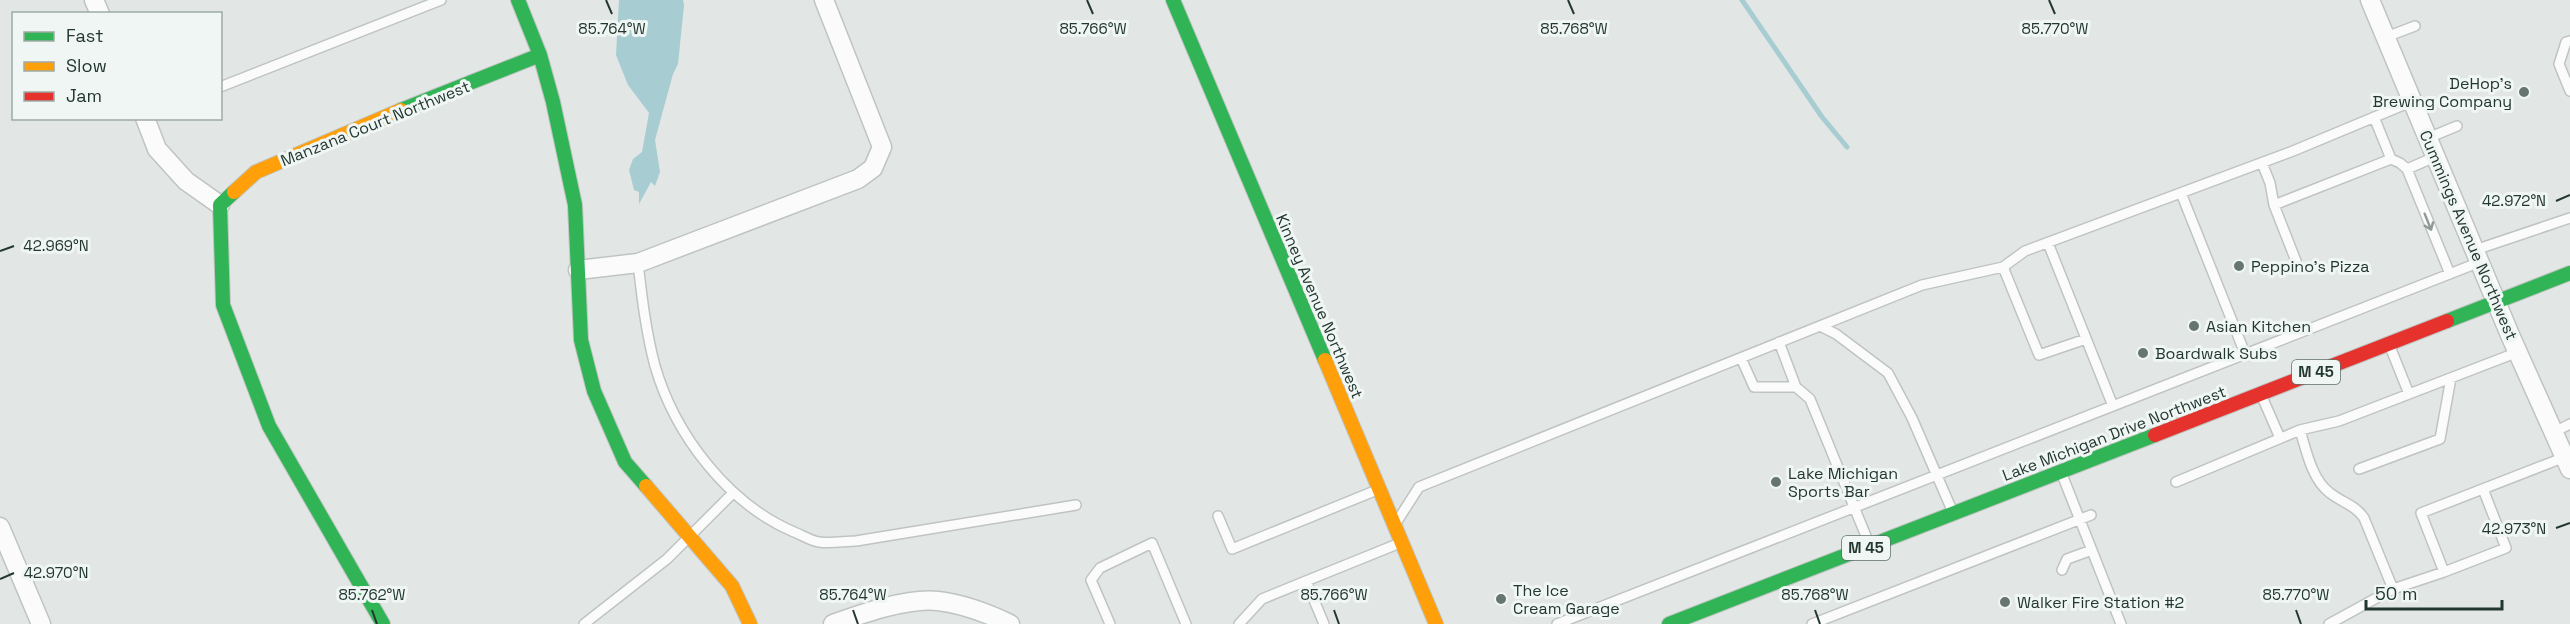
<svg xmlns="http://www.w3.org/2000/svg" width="2570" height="624" font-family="'Space Grotesk',sans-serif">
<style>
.water{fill:#a7ccd1}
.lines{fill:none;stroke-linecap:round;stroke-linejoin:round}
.stream{stroke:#a7ccd1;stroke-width:5}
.lane-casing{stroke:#bfc4c2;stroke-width:12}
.street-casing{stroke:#bfc4c2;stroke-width:21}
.fast-casing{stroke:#bfc4c2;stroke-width:16}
.slow-casing{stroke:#bfc4c2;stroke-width:16}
.jam-casing{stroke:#bfc4c2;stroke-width:16}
.lane{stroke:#fbfbfb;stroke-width:9}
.street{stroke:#fbfbfb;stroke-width:18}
.fast{stroke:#30b455;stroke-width:14}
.slow{stroke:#ff9f0a;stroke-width:14}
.jam{stroke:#e5322d;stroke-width:14}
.oneway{stroke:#8f9996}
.ticks{fill:none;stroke:#233731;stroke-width:2}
.poi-dot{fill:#667570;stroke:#f0f6f3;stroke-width:2}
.labels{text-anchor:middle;stroke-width:6;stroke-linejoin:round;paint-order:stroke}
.shield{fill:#f0f6f3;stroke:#60706b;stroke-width:1.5}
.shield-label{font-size:15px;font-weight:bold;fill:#233731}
.poi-label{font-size:16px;fill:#233731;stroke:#f0f6f3;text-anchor:start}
.street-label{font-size:16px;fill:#233731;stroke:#f0f6f3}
.ticks-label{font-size:15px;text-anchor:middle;fill:#233731;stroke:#f0f6f3;stroke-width:6;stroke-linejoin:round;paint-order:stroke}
</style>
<rect width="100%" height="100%" fill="#e2e7e5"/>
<path class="water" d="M 619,0 L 683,0 L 684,5 L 678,64 L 673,74 L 655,140 L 660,172 L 655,186 L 651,182 L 639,204 L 639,192 L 634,190 L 629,170 L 633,159 L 642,152 L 649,113 L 628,85 L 616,55 Z"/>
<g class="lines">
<path class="stream" d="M 1742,0 L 1822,117 L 1847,147"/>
<defs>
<path id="lane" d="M 2386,37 L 2415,26
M 2570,41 L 2566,42 L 2559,64 L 2570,91
M 220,87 L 441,0
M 2374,117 L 2391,159
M 2428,138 L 2457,126
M 2262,163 L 2270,183 L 2274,205 L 2391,159 L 2400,163 L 2407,169 L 2450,274
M 2407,169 L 2435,157
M 2181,193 L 2246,356
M 2274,205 L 2296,261
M 2048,243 L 2113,406
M 2475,250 L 2570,218
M 638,263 C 642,298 646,332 655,366 C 675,435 728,504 794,532 C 802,535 811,541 819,542 C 831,544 845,541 856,541 L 1076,505
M 2003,267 L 2039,355 L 2086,339
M 1820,326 L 1836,334 L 1888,373 L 1912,418 L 1951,508
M 1779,342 L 1796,387
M 2391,349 L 2409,394 L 2518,352
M 1741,358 L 1754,387 L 1796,387 L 1810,399 L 1868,541
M 2263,399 L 2280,438
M 2300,430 C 2306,450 2312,480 2330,493 C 2343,503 2355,505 2364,518 L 2393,589
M 2554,432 L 2570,424
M 2359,469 L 2440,439 L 2451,378
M 2063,477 L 2121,624
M 2176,482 L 2300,430 L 2339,421 L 2409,394
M 2483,489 L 2506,548 L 2444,572 L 2421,513 L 2565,457
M 1218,516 L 1232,549 L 1377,490
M 1396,523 L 1419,487 L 1922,285 L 2003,267 L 2025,251 L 2293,151 L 2413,101
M 2062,570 L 2067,559 L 2092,550
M 584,624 L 667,559 L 733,493
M 1110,624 L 1091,580 L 1100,568 L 1152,543 L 1186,624
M 1239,624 L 1262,599 L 1306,581
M 1324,624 L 1306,581 L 1400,543
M 1557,624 L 2480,262
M 1812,624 L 2091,515
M 2329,624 L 2393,589 L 2444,572"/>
<path id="street" d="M 94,0 L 100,14
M 2370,0 L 2510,335 L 2570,469
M 145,118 L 157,149 L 186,181 L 220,205
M 578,270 L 638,263 L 858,179 L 873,168 L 882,147 L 824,0
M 0,527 L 41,624
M 833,624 C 861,614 909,597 938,601 C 964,604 987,613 1010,624"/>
<path id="fast" d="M 518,0 L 540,55 L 553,102 L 575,205 L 581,340 L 594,391 L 625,462 L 646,486
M 1173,0 L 1325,360
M 401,110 L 540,55
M 234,192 L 220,205 L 223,305 L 269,426 L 383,624
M 2447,321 L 2570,273
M 1669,624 L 2155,435"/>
<path id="slow" d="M 234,192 L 256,172 L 401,110
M 1325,360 L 1436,624
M 646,486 L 732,586 L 750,624"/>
<path id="jam" d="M 2155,435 L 2447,321"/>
</defs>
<use href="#lane" class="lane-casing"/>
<use href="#street" class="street-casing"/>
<use href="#fast" class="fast-casing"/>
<use href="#slow" class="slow-casing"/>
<use href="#jam" class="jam-casing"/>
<use href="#lane" class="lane"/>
<use href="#street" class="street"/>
<use href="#fast" class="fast"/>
<use href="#slow" class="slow"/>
<use href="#jam" class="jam"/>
</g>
<defs><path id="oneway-shaft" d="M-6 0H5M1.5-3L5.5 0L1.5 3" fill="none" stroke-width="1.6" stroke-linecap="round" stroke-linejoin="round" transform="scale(1.5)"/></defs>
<use class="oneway" href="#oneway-shaft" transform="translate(2428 222) rotate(68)"/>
<path class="ticks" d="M 606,0 L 612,14M 1087,0 L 1093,14M 1568,0 L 1574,14M 2049,0 L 2055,14M 2556,201 L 2570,195M 0,251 L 14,246M 2556,528 L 2570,523M 0,579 L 14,573M 372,610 L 377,624M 853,610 L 858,624M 1334,610 L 1339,624M 1815,610 L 1820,624M 2296,610 L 2301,624"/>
<g class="poi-dot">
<circle cx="2524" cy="92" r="6"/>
<circle cx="2239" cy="266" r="6"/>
<circle cx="2194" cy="326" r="6"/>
<circle cx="2143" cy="353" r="6"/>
<circle cx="1776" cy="482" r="6"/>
<circle cx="1501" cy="599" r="6"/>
<circle cx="2005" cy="602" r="6"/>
</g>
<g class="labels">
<g class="shield">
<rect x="2292" y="360" width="48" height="24" rx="4.5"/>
<rect x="1842" y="536" width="48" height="24" rx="4.5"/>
</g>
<g class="shield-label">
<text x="2316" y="377">M 45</text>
<text x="1866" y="553">M 45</text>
</g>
<g class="poi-label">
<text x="2512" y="89" text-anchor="end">DeHop's<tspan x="2512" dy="18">Brewing Company</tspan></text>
<text x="2251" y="272">Peppino's Pizza</text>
<text x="2206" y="332">Asian Kitchen</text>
<text x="2155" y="359">Boardwalk Subs</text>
<text x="1788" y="479">Lake Michigan<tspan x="1788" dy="18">Sports Bar</tspan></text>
<text x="1513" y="596">The Ice<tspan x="1513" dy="18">Cream Garage</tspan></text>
<text x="2017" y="608">Walker Fire Station #2</text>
</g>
<g class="street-label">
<text transform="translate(375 123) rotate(-22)" y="6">Manzana Court Northwest</text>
<text transform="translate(2469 235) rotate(67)" y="6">Cummings Avenue Northwest</text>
<text transform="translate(1320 306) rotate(67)" y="6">Kinney Avenue Northwest</text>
<text transform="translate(2114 433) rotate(-21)" y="6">Lake Michigan Drive Northwest</text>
</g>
</g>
<g class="ticks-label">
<text x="612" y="34">85.764°W</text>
<text x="1093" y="34">85.766°W</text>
<text x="1574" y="34">85.768°W</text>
<text x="2055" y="34">85.770°W</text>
<text x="2514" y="206">42.972°N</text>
<text x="56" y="251">42.969°N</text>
<text x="2514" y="534">42.973°N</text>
<text x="56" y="578">42.970°N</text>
<text x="372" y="600">85.762°W</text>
<text x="853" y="600">85.764°W</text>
<text x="1334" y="600">85.766°W</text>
<text x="1815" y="600">85.768°W</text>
<text x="2296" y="600">85.770°W</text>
</g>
<rect x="12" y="12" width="210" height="108" fill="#f0f6f3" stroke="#9eaaa5" stroke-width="1.5"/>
<rect x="24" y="32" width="30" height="9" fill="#30b455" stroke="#9eaaa5" stroke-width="1.5"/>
<text x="66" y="42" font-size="18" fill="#233731">Fast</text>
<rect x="24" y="62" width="30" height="9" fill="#ff9f0a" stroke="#9eaaa5" stroke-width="1.5"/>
<text x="66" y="72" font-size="18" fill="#233731">Slow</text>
<rect x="24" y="92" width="30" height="9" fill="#e5322d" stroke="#9eaaa5" stroke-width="1.5"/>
<text x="66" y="102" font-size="18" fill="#233731">Jam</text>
<path d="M2366 600v9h136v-9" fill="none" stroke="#233731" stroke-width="3"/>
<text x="2375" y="600" font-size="18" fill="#233731" stroke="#f0f6f3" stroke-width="4.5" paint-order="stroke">50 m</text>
</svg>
